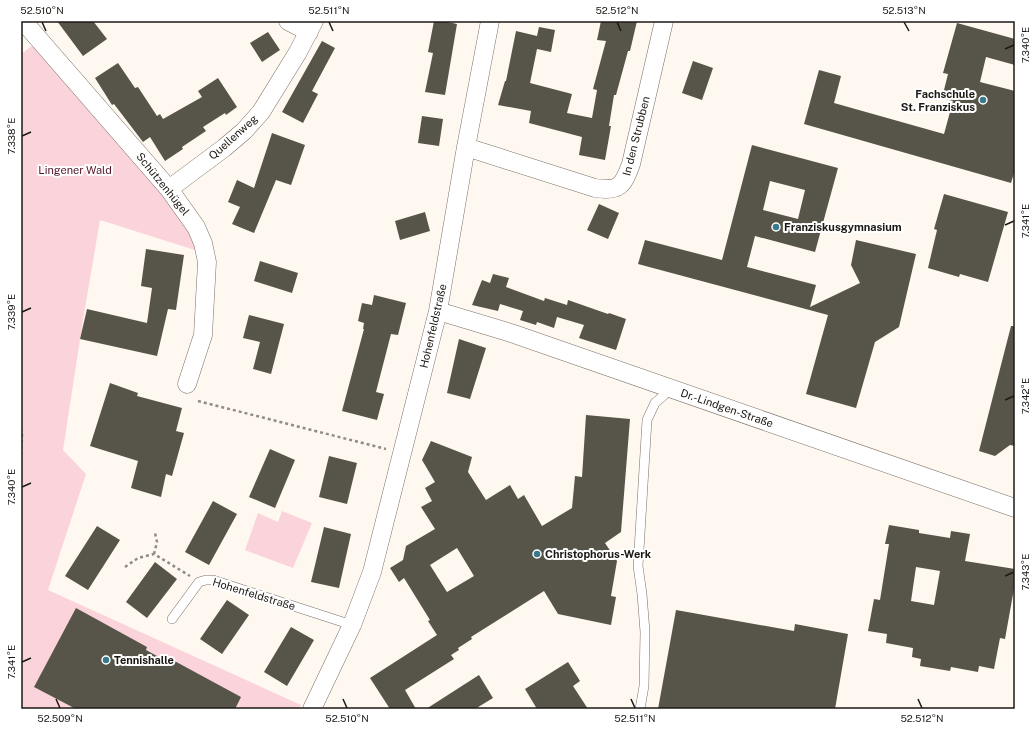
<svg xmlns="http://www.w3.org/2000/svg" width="1036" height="730" font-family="'Public Sans',sans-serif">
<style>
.green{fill:#fad4da}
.building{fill:#575549;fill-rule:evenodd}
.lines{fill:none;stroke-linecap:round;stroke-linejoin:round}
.lane-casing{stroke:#796f66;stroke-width:10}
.street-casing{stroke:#796f66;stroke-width:19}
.path{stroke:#918b86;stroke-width:2.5;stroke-dasharray:3 3;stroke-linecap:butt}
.lane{stroke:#fff;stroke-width:9}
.street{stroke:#fff;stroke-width:18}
.ticks{fill:none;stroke:#1c1814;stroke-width:1.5}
.poi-dot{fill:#387a8b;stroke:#fff;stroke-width:1.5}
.labels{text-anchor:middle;stroke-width:4;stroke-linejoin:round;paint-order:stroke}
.poi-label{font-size:11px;font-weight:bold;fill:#1c1814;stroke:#fff;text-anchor:start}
.street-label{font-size:11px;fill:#1c1814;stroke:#fff}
.park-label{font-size:11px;fill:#501225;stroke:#fff}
.neatline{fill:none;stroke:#1c1814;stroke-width:1.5}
.ticks-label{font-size:10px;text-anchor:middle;fill:#1c1814}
</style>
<rect width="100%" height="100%" fill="#fff8f1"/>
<path class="green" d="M 33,45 L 193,226 L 198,251 L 100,220 L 83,320 L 63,450 L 86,474 L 48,590 L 301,705 L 299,709 L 21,709 L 21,54 Z
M 282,511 L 312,523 L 293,568 L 245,550 L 258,513 L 278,522 Z"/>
<path class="building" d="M 57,21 L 93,21 L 107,39 L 83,56 Z
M 434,21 L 443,21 L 457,24 L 445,95 L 425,92 L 433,53 L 428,52 Z
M 601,21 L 637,21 L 630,51 L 628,51 L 616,95 L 614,95 L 609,126 L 611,126 L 605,160 L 579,155 L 582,137 L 529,123 L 531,111 L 498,105 L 505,81 L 506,81 L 516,31 L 537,36 L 539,27 L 555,30 L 551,52 L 537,49 L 530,83 L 572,94 L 567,113 L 592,118 L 597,90 L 593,89 L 606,41 L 597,40 Z
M 957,23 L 1015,39 L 1015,65 L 986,57 L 980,82 L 1015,91 L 1015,170 L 1011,183 L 804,124 L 819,70 L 841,76 L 834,103 L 944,134 L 953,101 L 942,98 L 948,74 L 943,73 Z
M 268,32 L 280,50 L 262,62 L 250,43 Z
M 322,41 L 335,48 L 312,91 L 318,94 L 303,123 L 282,112 Z
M 693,61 L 713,68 L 702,100 L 682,93 Z
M 118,63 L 135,88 L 138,87 L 157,116 L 160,114 L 163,119 L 202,97 L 198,91 L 218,78 L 237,107 L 226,115 L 225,113 L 203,127 L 206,131 L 182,147 L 183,149 L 165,161 L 150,137 L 143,142 L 114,104 L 112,105 L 95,78 Z
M 422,116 L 443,119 L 439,146 L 418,143 Z
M 272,133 L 305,145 L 291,185 L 276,180 L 254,233 L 232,224 L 240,207 L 228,202 L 237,180 L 254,188 Z
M 752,145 L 838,168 L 815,252 L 755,236 L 747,267 L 816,285 L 810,307 L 860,283 L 851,265 L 856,240 L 916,254 L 899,327 L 875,342 L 856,408 L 806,394 L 828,315 L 638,264 L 645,240 L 722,260 ZM 770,181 L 805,190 L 798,219 L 763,210 Z
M 944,194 L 1008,212 L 988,282 L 960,274 L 959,277 L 928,268 L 937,230 L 934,229 Z
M 599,204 L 619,213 L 608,239 L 587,230 Z
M 425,212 L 430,231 L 400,240 L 395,221 Z
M 146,249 L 184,255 L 176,310 L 168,309 L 157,356 L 80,339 L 87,309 L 147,323 L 152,288 L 141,286 Z
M 260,261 L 298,273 L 292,293 L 254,281 Z
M 493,274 L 509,278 L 506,287 L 544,301 L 545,298 L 567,305 L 568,300 L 608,314 L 609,313 L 626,319 L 616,350 L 579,338 L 584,325 L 557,317 L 554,328 L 537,322 L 536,325 L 520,320 L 523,311 L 500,304 L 498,311 L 472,305 L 482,280 L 490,283 Z
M 374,295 L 406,303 L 398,335 L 391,334 L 376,392 L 384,394 L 377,420 L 342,411 L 364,329 L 363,329 L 364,323 L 358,321 L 362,303 L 372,305 Z
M 249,315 L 284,324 L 271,374 L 253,369 L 260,342 L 243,338 Z
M 1011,326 L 1015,326 L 1015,446 L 1010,445 L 995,456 L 979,451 Z
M 459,339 L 486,348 L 470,399 L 447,393 Z
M 110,383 L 138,393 L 137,396 L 182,408 L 176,431 L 184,433 L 172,476 L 166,474 L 161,497 L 131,488 L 138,461 L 90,446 Z
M 586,415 L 630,419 L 621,532 L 605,543 L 617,561 L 611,596 L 616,597 L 611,625 L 558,614 L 544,591 L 471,637 L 472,639 L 458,648 L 459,650 L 451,655 L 454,659 L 405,690 L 416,709 L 390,709 L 370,678 L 437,635 L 428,621 L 430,620 L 404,578 L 399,582 L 390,568 L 403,560 L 406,546 L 435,529 L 421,507 L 432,501 L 425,488 L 435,482 L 422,460 L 431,441 L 472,457 L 468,472 L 486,500 L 510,485 L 518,499 L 524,495 L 542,526 L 572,508 L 575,476 L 582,477 ZM 457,548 L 474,576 L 447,592 L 430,565 Z
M 270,449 L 295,460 L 275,508 L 249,497 Z
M 329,456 L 357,463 L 347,504 L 319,497 Z
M 213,501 L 237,514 L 209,565 L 185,552 Z
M 889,525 L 919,530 L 919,533 L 950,538 L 951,531 L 970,534 L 965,561 L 1015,569 L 1015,583 L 1005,639 L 1000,638 L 994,669 L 979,666 L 978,672 L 951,667 L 950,671 L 920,666 L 921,659 L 912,657 L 913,648 L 886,643 L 887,634 L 868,631 L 874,599 L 880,600 L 889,544 L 885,544 ZM 916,567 L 940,571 L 934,605 L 911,601 Z
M 97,526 L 120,540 L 88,590 L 65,576 Z
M 324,527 L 351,534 L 339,588 L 311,582 Z
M 155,562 L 177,579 L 147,618 L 126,602 Z
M 227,600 L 249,615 L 222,654 L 200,639 Z
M 76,608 L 147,647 L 146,650 L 168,662 L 169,658 L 241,697 L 235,709 L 76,709 L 34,687 Z
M 676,610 L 794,631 L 795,624 L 848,634 L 835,709 L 658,709 Z
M 291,627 L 314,640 L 287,686 L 264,672 Z
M 568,662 L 580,681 L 573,686 L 588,709 L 537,709 L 525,689 Z
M 479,675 L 493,698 L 475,709 L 426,709 Z"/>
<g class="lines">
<defs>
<path id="lane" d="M 172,619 L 199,582 L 206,580 L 213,580 L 352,625
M 640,709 L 644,686 L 645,632 L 642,594 L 638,566 L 647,420 L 655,403 L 671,389"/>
<path id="street" d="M 23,21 L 169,189 L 196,227 L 203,243 L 207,262 L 203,335 L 187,384
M 288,21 L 309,32
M 466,147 L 595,188 C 619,192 623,186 631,164 L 664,21
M 169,189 L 224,148 L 244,131 L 261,112 L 298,52 L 314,21
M 438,311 L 511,333 L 1015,508
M 312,709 L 352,625 L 372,572 L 438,311 L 466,147 L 490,21"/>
</defs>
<use href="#lane" class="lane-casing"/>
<use href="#street" class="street-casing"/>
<path class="path" d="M 198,401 L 386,449
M 21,428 L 22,435 L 21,455
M 154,554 L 157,542 L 155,533
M 125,567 L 138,558 L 154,554 L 190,576"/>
<use href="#lane" class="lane"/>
<use href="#street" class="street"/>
</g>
<path class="ticks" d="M 42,22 L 46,31M 329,22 L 333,31M 617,22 L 621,31M 904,22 L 909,31M 1005,49 L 1014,45M 22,136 L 31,132M 1005,225 L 1014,221M 22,312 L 31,308M 1005,400 L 1014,396M 22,487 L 31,483M 1005,576 L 1014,572M 22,662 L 31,658M 56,699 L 60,708M 343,699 L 347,708M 631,699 L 635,708M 918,699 L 922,708"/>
<g class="poi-dot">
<circle cx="983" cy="100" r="4"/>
<circle cx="776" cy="227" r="4"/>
<circle cx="537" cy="554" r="4"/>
<circle cx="106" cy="660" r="4"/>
</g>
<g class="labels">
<g class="poi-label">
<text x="975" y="98" text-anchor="end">Fachschule<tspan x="975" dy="13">St. Franziskus</tspan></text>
<text x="784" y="231">Franziskusgymnasium</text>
<text x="545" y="558">Christophorus-Werk</text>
<text x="114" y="664">Tennishalle</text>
</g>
<g class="street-label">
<text transform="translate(636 136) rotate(-76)" y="4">In den Strubben</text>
<text transform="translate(233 137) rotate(-42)" y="4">Quellenweg</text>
<text transform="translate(163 184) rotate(51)" y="4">Schützenhügel</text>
<text transform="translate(433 326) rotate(-77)" y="4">Hohenfeldstraße</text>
<text transform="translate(727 408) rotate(19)" y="4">Dr.-Lindgen-Straße</text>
<text transform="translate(254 594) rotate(17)" y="4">Hohenfeldstraße</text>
</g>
<g class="park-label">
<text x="75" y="174">Lingener Wald</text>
</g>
</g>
<rect width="1036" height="730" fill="none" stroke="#ffffff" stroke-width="44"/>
<rect x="22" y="22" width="992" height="686" class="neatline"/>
<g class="ticks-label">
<text x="42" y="14">52.510°N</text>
<text x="329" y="14">52.511°N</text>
<text x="617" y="14">52.512°N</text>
<text x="904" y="14">52.513°N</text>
<text transform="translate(1025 45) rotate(-90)" y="4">7.340°E</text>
<text transform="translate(11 136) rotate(-90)" y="4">7.338°E</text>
<text transform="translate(1025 221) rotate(-90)" y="4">7.341°E</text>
<text transform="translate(11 312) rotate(-90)" y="4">7.339°E</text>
<text transform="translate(1025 396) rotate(-90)" y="4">7.342°E</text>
<text transform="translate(11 487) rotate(-90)" y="4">7.340°E</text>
<text transform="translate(1025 572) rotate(-90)" y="4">7.343°E</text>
<text transform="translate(11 662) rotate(-90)" y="4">7.341°E</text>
<text x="60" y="722">52.509°N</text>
<text x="347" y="722">52.510°N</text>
<text x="635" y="722">52.511°N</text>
<text x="922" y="722">52.512°N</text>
</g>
</svg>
